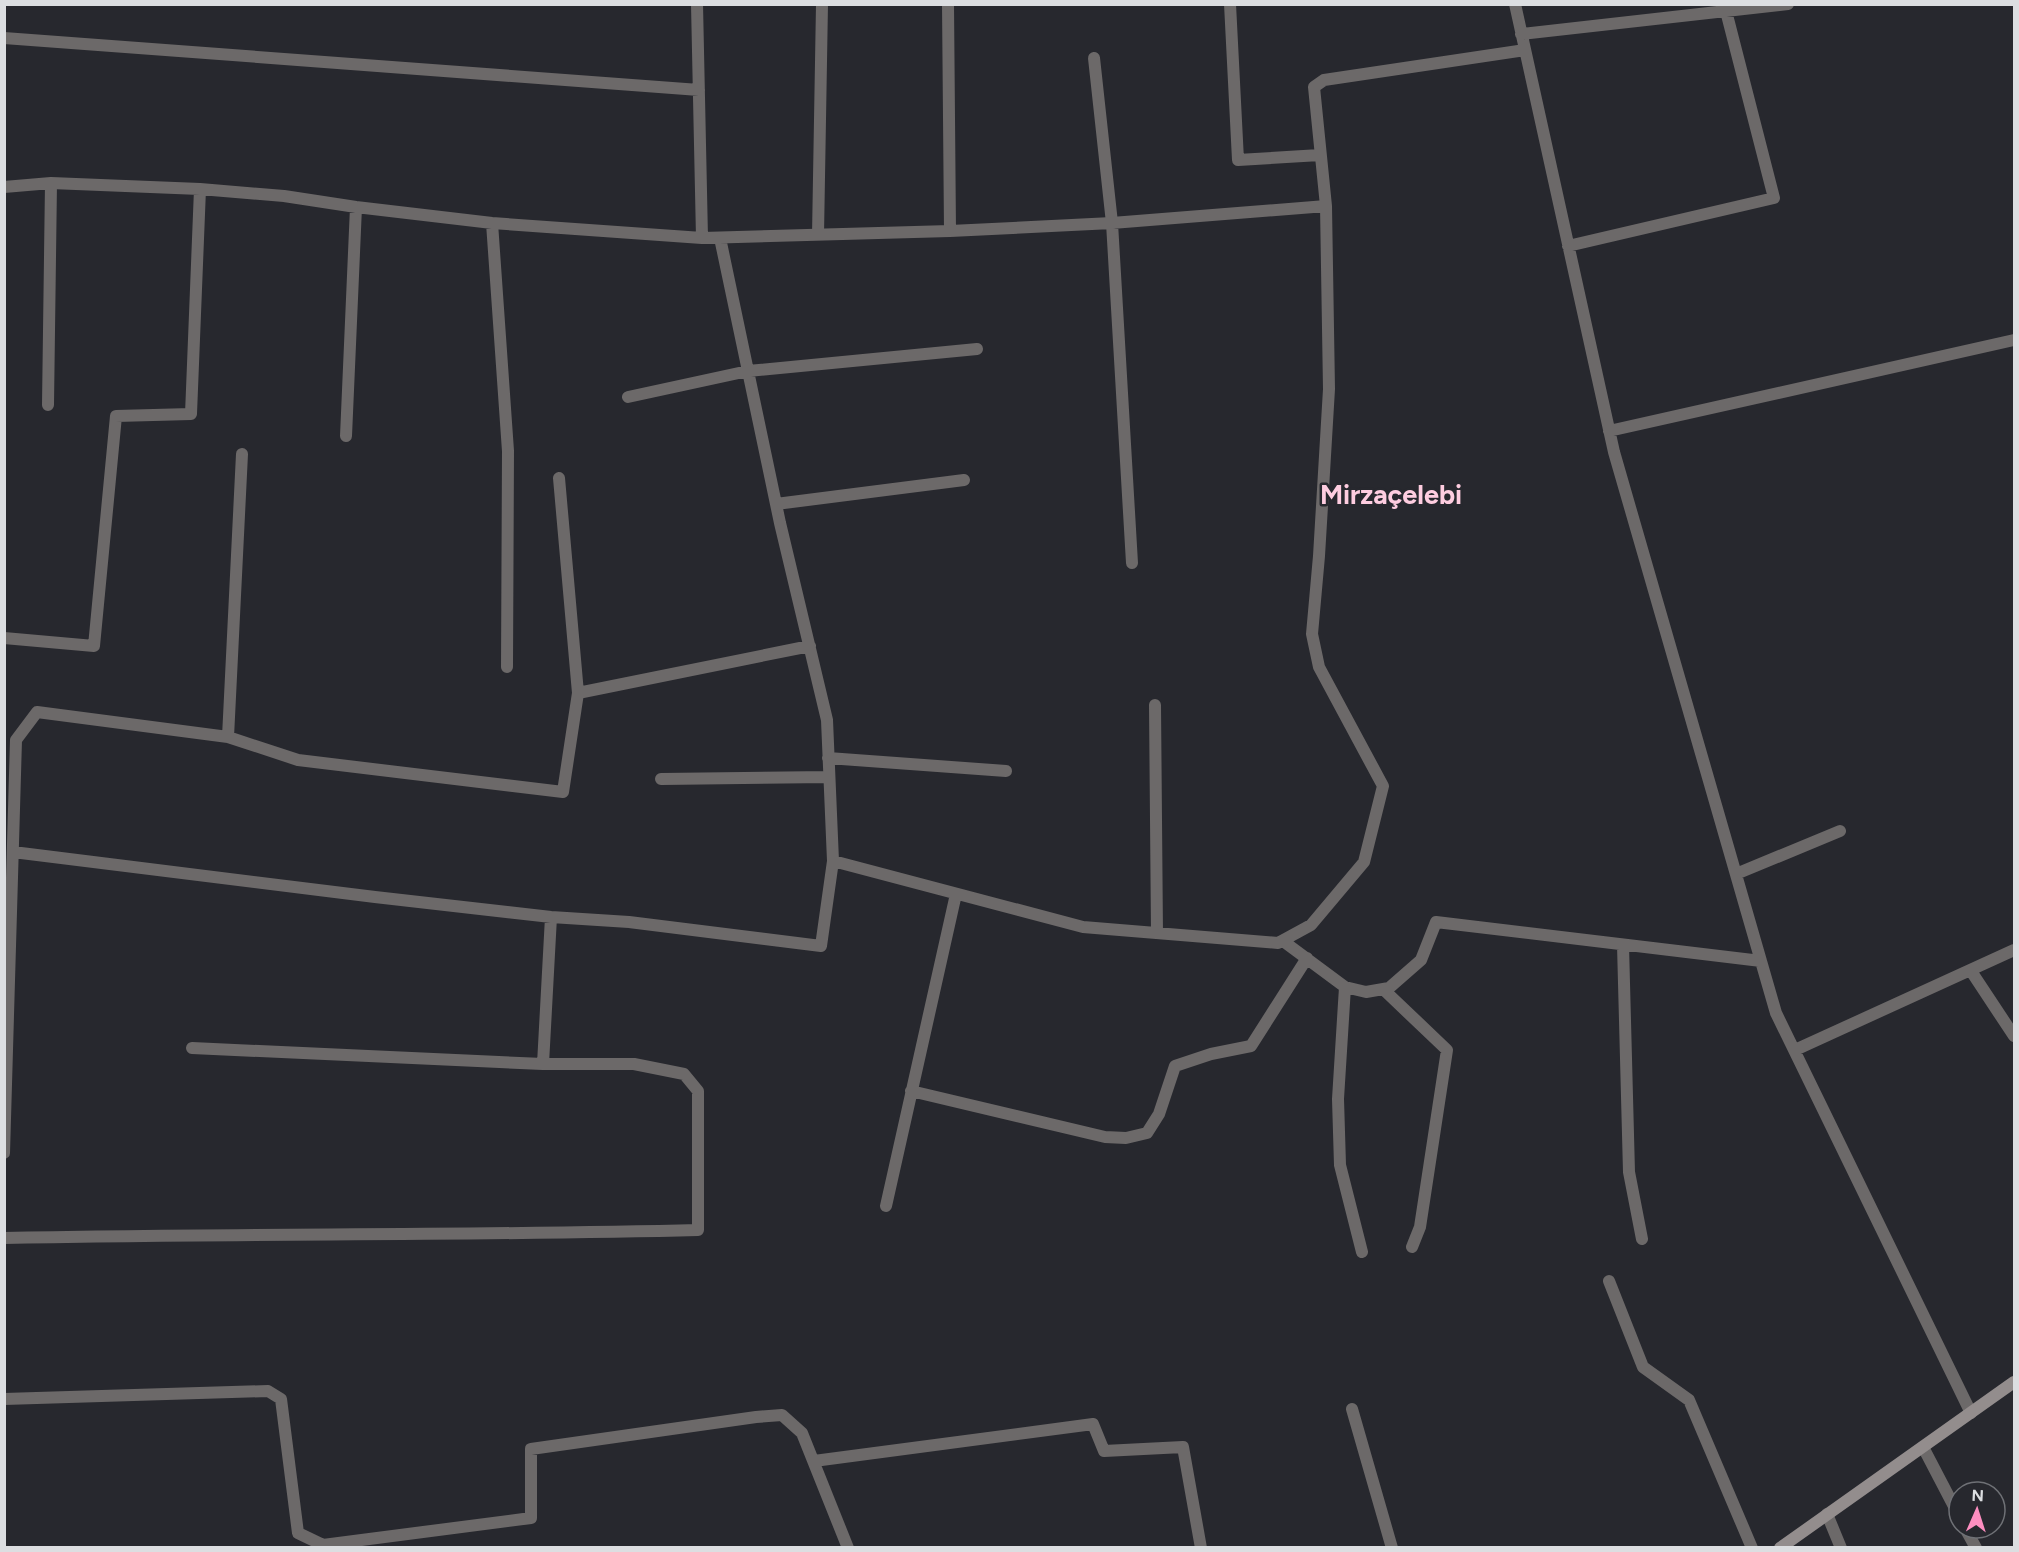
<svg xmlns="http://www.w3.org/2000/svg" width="2019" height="1552" font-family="Figtree,sans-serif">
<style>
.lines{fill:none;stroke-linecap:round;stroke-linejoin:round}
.lane{stroke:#6c6969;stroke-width:12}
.street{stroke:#6c6969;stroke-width:12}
.secondary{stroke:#938d8d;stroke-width:12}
.labels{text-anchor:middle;stroke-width:5;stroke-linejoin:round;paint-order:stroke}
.district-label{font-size:27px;font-weight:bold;fill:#fecde0;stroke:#27282e}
</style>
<rect width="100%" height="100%" fill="#27282e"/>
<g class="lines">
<path class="lane" d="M 1094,58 L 1112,223"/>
<path class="street" d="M 697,4 L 702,238
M 948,4 L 950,231
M 1230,4 L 1238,160 L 1320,155
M 1515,4 L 1614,452 L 1776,1013 L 1971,1413
M 1521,34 L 1788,4
M 4,38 L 699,90
M 4,187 L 51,183 L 200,189 L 284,196 L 356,207 L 492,223 L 702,238 L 950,231 L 1112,223 L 1132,563
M 492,223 L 508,451 L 507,667
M 1112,223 L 1326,206
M 818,235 L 822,4
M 1568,246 L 1774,198 L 1726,11
M 628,397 L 748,371 L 977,349
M 48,405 L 51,183
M 1609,431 L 2014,340
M 346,436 L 356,207
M 776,504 L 964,480
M 4,638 L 94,646 L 116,416 L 191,414 L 200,189
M 578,693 L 810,646
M 1155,705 L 1157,933
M 228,737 L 242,454
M 828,758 L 1006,771
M 661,779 L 829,777
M 13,852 L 375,897 L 551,917 L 629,922 L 821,946 L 833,861 L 827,720 L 780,523 L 720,238
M 833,861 L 1083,927 L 1278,943 L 1311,925 L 1364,862 L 1383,786 L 1319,667 L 1312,634 L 1319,556 L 1329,389 L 1326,206 L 1314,87 L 1324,80 L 1525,50
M 1736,874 L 1840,831
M 1283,941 L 1345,987 L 1366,992 L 1389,988 L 1421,960 L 1436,922 L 1761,961
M 1623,945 L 1629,1172 L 1642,1239
M 1971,971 L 2014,1036
M 1345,987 L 1338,1099 L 1340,1165 L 1362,1252
M 1383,989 L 1447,1050 L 1420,1227 L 1412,1247
M 1795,1050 L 2014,950
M 543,1064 L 551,917
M 911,1091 L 1105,1137 L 1126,1138 L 1147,1133 L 1159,1114 L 1175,1066 L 1211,1054 L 1251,1046 L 1307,958
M 4,1153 L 16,740 L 37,712 L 228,737 L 298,760 L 563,792 L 578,693 L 559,478
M 886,1206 L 956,894
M 4,1238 C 236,1233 467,1236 698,1230 L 698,1091 L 684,1074 L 634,1064 L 543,1064 L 192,1048
M 1609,1281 L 1643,1367 L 1689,1400 L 1752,1548
M 4,1399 L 268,1391 L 281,1399 L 298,1533 L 323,1545 L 531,1518 L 531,1449 L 756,1417 L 782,1415 L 802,1433 L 848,1548
M 1352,1409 L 1392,1548
M 1923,1447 L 1959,1516
M 814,1461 L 1093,1424 L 1104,1451 L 1183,1447 L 1201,1548
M 1827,1514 L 1841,1548
M 1965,1528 L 1976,1548"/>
<path class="secondary" d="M 1780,1548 L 2014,1382"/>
</g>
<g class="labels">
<g class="district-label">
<text x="1391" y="504">Mirzaçelebi</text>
</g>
</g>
<rect width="2019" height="1552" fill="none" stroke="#dcdee1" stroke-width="12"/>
<g transform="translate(1977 1510) rotate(3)"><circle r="28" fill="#27282e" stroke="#6f7176" stroke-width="1.5"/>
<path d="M0-4.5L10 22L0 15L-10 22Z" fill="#fd8ec0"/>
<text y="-9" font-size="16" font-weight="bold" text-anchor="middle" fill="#dcdee1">N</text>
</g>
</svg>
